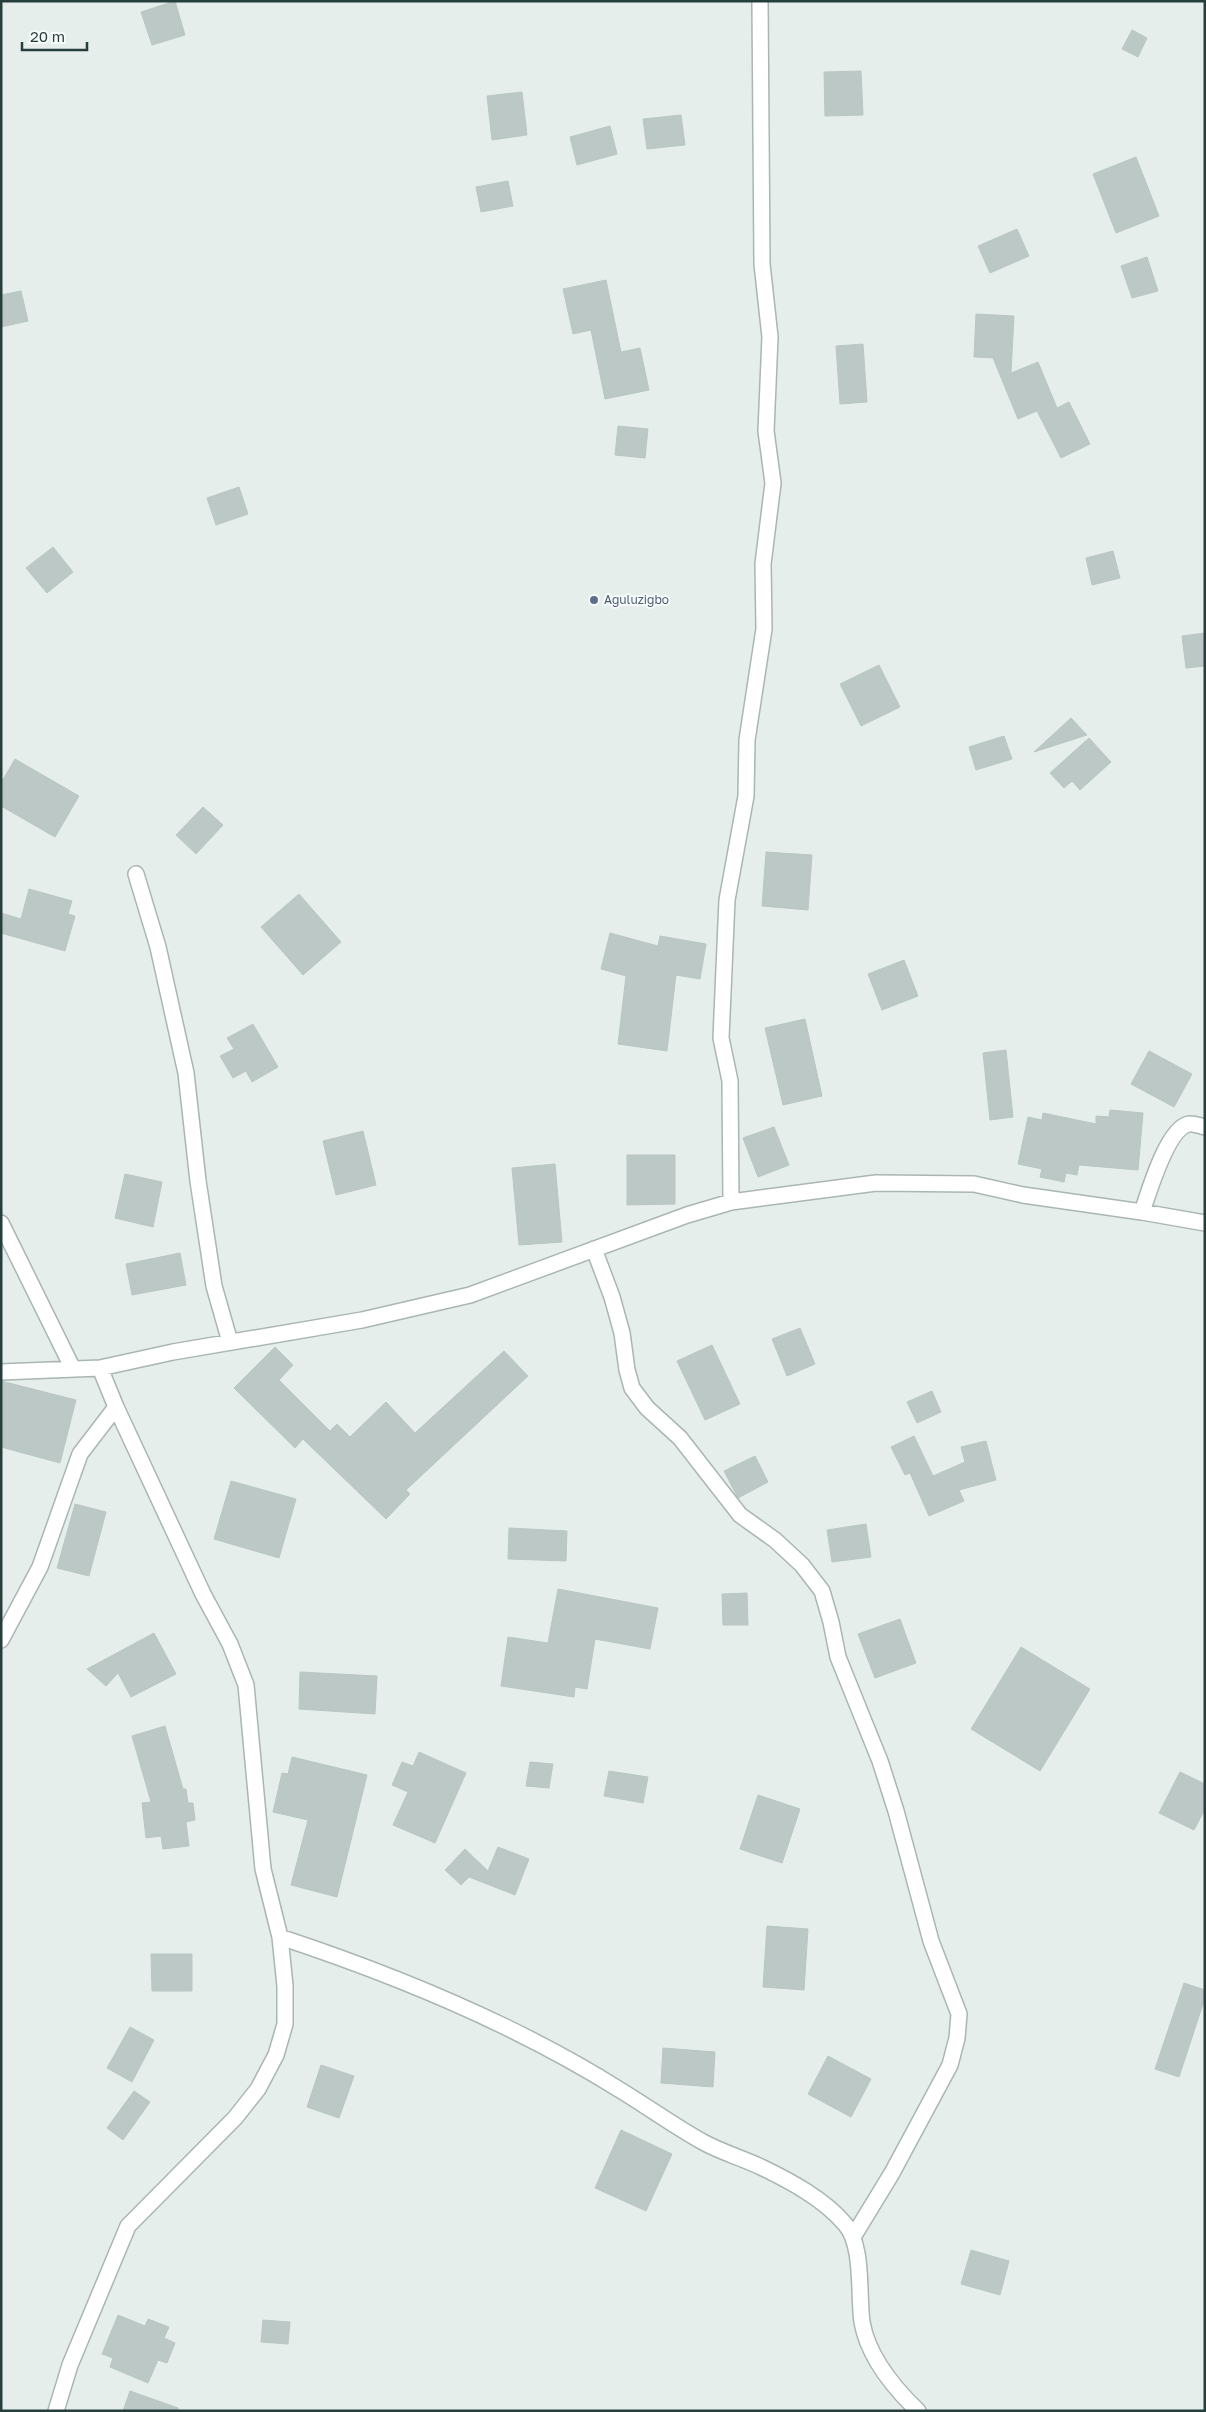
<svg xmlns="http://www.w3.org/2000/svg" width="1206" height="2412" font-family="'Golos Text',sans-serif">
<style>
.building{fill:#bbc8c5;stroke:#b9c7c3}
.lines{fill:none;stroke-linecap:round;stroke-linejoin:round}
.street-casing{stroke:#a9b6b3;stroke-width:18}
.street{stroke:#fff;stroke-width:15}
.service-dot{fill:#5c6f8a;stroke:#f6faf9;stroke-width:2}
.labels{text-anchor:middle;stroke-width:4;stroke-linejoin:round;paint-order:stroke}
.service-label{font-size:12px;fill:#4e5e75;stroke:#f6faf9;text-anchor:start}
</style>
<rect width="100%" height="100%" fill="#e6eeeb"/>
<path class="building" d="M 175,1 L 185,35 L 152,45 L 141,12 Z
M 1132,30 L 1147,38 L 1138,57 L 1122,49 Z
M 861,71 L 863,115 L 825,116 L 824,72 Z
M 522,92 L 527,135 L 492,140 L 487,96 Z
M 681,115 L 685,145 L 647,149 L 643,119 Z
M 610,126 L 617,154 L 577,165 L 570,137 Z
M 1136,157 L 1159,216 L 1116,233 L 1093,174 Z
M 508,181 L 513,206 L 481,212 L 476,187 Z
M 1017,229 L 1029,256 L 990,273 L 978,246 Z
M 1147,257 L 1158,291 L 1132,298 L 1121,266 Z
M 606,280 L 621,352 L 640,348 L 649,390 L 605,399 L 591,330 L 573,334 L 563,289 Z
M 21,291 L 28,321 L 1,327 L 1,295 Z
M 976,314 L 1014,316 L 1011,373 L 1038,362 L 1057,408 L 1069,402 L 1090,444 L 1061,458 L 1037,411 L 1018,419 L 993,358 L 974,357 Z
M 863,344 L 867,402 L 840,404 L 836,346 Z
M 618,426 L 648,429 L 645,458 L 615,455 Z
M 239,487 L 248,514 L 216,525 L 207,498 Z
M 53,547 L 73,572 L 47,593 L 26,568 Z
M 1113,551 L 1120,578 L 1092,585 L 1086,558 Z
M 1205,633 L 1205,666 L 1186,668 L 1182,636 Z
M 879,665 L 900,707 L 861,726 L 840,684 Z
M 1071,718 L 1087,735 L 1034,752 Z
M 1004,736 L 1012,759 L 976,770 L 969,747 Z
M 1089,738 L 1111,762 L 1080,790 L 1072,781 L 1064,788 L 1050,773 Z
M 15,759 L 79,796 L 55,837 L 1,806 L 1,783 Z
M 203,807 L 223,825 L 196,854 L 176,835 Z
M 766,852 L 812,855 L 808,910 L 762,906 Z
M 29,889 L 72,901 L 68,914 L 75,916 L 65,951 L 1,933 L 1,913 L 21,919 Z
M 299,894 L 341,942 L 303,975 L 261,927 Z
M 610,933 L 658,946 L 660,936 L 706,944 L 700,979 L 676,975 L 667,1051 L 618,1044 L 626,976 L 601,969 Z
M 904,960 L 918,996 L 882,1010 L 868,974 Z
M 805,1019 L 822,1096 L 783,1105 L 765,1028 Z
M 253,1024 L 278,1067 L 252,1082 L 246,1071 L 233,1078 L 220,1056 L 234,1049 L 227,1038 Z
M 1006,1050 L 1013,1117 L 990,1120 L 983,1053 Z
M 1149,1051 L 1192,1074 L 1174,1107 L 1131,1084 Z
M 1110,1110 L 1143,1113 L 1138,1170 L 1079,1165 L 1077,1175 L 1066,1173 L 1064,1182 L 1040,1177 L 1042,1169 L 1018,1164 L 1028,1117 L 1042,1120 L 1043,1113 L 1096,1124 L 1096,1116 L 1109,1117 Z
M 774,1127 L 789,1165 L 758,1177 L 743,1138 Z
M 363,1131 L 376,1185 L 336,1195 L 323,1141 Z
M 627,1155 L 675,1155 L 675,1204 L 627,1205 Z
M 555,1164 L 562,1242 L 519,1245 L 512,1168 Z
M 125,1174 L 162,1182 L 153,1227 L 115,1218 Z
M 180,1253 L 186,1285 L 132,1295 L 126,1264 Z
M 800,1328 L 815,1364 L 787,1376 L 772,1339 Z
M 712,1345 L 740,1404 L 705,1420 L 677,1361 Z
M 275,1347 L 293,1365 L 279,1380 L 330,1431 L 337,1424 L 350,1437 L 386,1402 L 415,1433 L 504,1351 L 528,1376 L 406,1490 L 410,1494 L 386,1519 L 303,1439 L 295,1448 L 234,1388 Z
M 1,1381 L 76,1400 L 60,1463 L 1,1447 Z
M 932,1391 L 941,1412 L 917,1423 L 907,1402 Z
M 914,1436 L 933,1476 L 965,1462 L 961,1447 L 986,1441 L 996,1480 L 959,1490 L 964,1501 L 929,1516 L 910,1473 L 905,1475 L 891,1447 Z
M 755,1456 L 768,1482 L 738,1498 L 724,1471 Z
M 231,1481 L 296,1499 L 279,1558 L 214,1539 Z
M 75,1504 L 106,1512 L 89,1576 L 57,1568 Z
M 866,1524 L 871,1557 L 832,1562 L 827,1530 Z
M 509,1528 L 567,1531 L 566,1561 L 508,1559 Z
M 558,1589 L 658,1608 L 650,1649 L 595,1639 L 587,1689 L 575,1687 L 574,1697 L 501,1686 L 508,1637 L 548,1643 Z
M 747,1593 L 748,1625 L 723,1625 L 722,1594 Z
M 900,1619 L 916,1663 L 875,1678 L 858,1634 Z
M 154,1633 L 176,1674 L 131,1697 L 118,1673 L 106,1686 L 87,1669 Z
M 1021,1647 L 1090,1689 L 1040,1771 L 971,1729 Z
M 300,1672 L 377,1676 L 375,1714 L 299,1709 Z
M 165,1726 L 183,1789 L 186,1789 L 188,1803 L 193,1803 L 195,1820 L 186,1822 L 189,1846 L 163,1849 L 161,1836 L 146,1838 L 142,1803 L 151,1802 L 132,1736 Z
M 419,1752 L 466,1773 L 435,1843 L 393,1825 L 408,1792 L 392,1785 L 402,1762 L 413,1766 Z
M 292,1757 L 367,1775 L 337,1897 L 291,1885 L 308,1820 L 273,1812 L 282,1773 L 288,1774 Z
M 530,1762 L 553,1764 L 549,1788 L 526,1786 Z
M 609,1771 L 648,1777 L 643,1803 L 604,1796 Z
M 1180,1772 L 1205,1784 L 1205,1809 L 1194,1830 L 1159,1813 Z
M 758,1795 L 800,1809 L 782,1863 L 740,1849 Z
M 498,1847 L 529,1859 L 515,1895 L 469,1877 L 461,1885 L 445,1870 L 465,1849 L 488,1871 Z
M 767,1926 L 808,1929 L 804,1990 L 763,1987 Z
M 151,1954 L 192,1954 L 192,1991 L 152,1991 Z
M 1184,1983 L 1205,1990 L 1205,1998 L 1179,2077 L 1155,2069 Z
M 130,2027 L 154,2040 L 132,2082 L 107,2068 Z
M 663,2048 L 715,2052 L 713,2087 L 661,2083 Z
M 828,2056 L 871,2079 L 851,2117 L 808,2094 Z
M 321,2065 L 354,2076 L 339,2118 L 307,2107 Z
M 134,2091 L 150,2102 L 123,2140 L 107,2128 Z
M 621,2130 L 672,2154 L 646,2211 L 595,2188 Z
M 971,2250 L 1009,2261 L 1000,2295 L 961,2284 Z
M 118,2315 L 145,2326 L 148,2319 L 169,2327 L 164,2338 L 175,2343 L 167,2363 L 158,2360 L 148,2383 L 110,2367 L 113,2358 L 102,2354 Z
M 263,2320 L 290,2322 L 288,2344 L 261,2342 Z
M 130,2391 L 178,2408 L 178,2411 L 123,2411 Z"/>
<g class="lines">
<defs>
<path id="street" d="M 136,874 L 158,947 L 186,1073 L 198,1181 L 214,1286 L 230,1342
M 731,1202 L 730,1081 L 721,1038 L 727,900 L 746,796 L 747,740 L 764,629 L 763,564 L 773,483 L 766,431 L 770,337 L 762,264 L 760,1
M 1142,1212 C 1149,1192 1167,1128 1189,1124 C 1193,1123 1200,1126 1205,1127
M 1,1223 L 73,1369
M 594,1249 L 612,1297 L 622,1333 L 627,1370 L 632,1388 L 647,1408 L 680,1438 L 740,1515 L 775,1540 L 802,1565 L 822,1591 L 831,1622 L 838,1657 L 880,1761 L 896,1811 L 931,1941 L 959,2014 L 957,2038 L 950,2065 L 892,2173 L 853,2237
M 1,1372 L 100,1368 L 173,1352 L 362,1320 L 470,1295 L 687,1215 L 731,1202 L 876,1183 L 974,1184 L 1023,1195 L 1142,1212 L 1205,1223
M 1,1640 L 40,1567 L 80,1454 L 116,1407
M 280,1937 C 398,1976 515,2024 620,2090 C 648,2107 674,2126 703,2142 C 721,2152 742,2158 761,2167 C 790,2181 824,2199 845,2224 C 864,2245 858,2296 862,2322 C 868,2357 893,2387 918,2411
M 56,2411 L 70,2365 L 128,2226 L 235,2118 L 258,2089 L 276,2055 L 285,2024 L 285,1986 L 280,1937 L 263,1869 L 246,1685 L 230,1644 L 203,1594 L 116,1407 L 100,1368"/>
</defs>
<use href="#street" class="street-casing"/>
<use href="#street" class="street"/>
</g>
<circle class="service-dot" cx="594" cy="600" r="5"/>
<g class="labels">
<g class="service-label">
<text x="604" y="604">Aguluzigbo</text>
</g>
</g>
<rect width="1206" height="2412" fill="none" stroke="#263e3c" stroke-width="5"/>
<path d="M22 42v8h65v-8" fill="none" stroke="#263e3c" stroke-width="2.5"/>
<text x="30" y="42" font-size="15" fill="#263e3c" stroke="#f6faf9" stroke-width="4" paint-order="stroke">20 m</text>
</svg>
